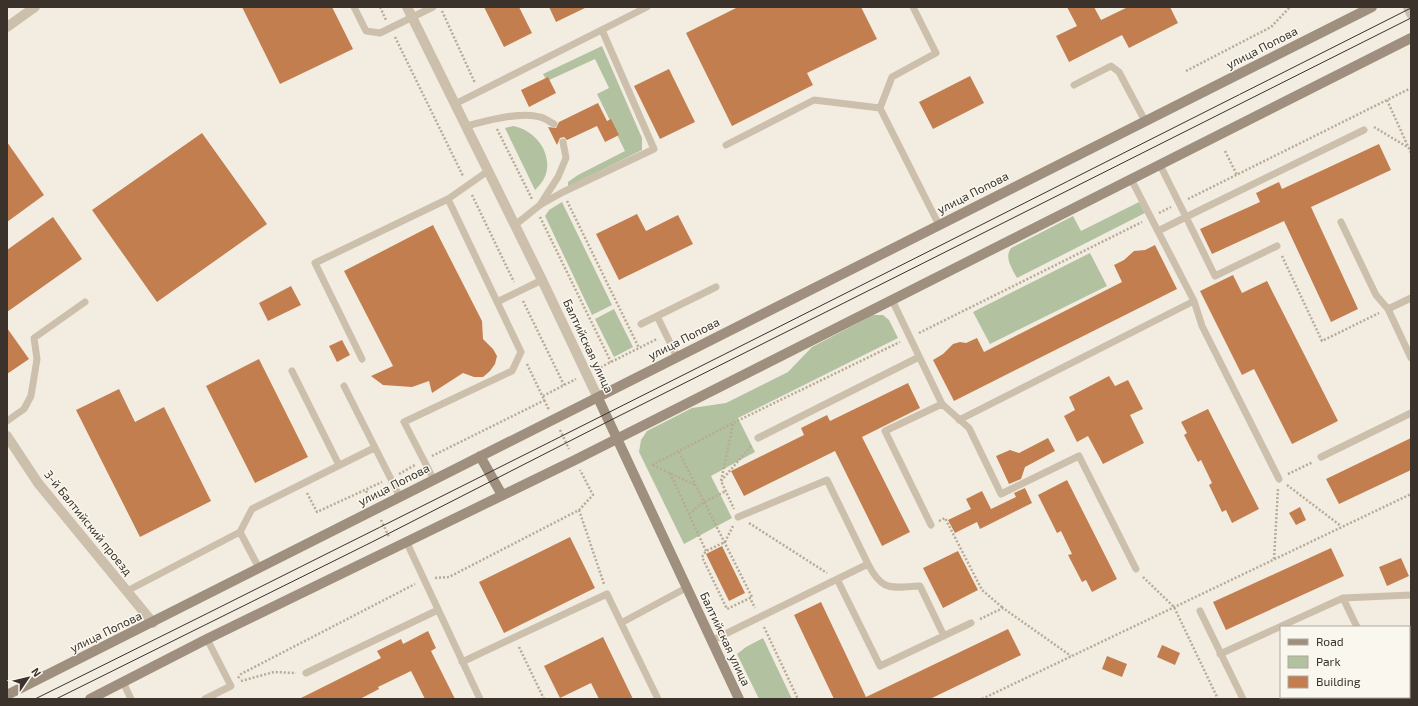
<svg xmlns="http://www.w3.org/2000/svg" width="1418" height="706" font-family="'Exo 2',sans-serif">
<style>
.green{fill:#b2c2a1}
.building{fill:#c37e4f}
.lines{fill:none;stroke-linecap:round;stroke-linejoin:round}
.path{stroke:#b7aa97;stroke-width:2.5;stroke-dasharray:2 2;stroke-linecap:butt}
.service{stroke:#ccc0ad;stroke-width:7}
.minor{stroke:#ccc0ad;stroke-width:10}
.secondary{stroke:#9f8f7e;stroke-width:10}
.tram{stroke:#3a322b;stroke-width:1}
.labels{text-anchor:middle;stroke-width:3;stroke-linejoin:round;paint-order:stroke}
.street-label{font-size:12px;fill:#3a322b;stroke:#faf7ee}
</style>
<rect width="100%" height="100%" fill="#f3ede1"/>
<path class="green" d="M 602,46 L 642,138 L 642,150 L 568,187 L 568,182 L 578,175 L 625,151 L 597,94 L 609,88 L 595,59 L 547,81 L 543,74 Z
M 513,126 C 542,131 561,168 535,190 L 505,128 Z
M 562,202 L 612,305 L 592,315 L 545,216 L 549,210 Z
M 1139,202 L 1145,213 L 1017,278 C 1012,268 1004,258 1011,248 L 1073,216 L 1081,231 Z
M 1090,253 L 1107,286 L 990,344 L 973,312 Z
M 614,309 L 633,347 L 614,357 L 595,319 Z
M 873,315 L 883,315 L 889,320 L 898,338 L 738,418 L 755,452 L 711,476 L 732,518 L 684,544 L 639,452 L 641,440 L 647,431 L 692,408 L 726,403 L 788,372 L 812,347 Z
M 763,638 L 792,699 L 759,699 L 737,654 L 746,647 Z"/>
<path class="building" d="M 242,7 L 332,7 L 353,49 L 280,84 Z
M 484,7 L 519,7 L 532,33 L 504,47 Z
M 549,7 L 587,7 L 556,22 Z
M 738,7 L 861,7 L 877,39 L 807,73 L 813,85 L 732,126 L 686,33 Z
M 1067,7 L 1094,7 L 1101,20 L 1128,7 L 1170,7 L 1178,23 L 1129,48 L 1122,35 L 1069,62 L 1056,36 L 1077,26 Z
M 669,69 L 695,122 L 660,139 L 634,86 Z
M 970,76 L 984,103 L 933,129 L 919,102 Z
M 548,77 L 556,93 L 529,107 L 521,90 Z
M 598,103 L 607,121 L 611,119 L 619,135 L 605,142 L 597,126 L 567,140 L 564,137 L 560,138 L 557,145 L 548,127 L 556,128 L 559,122 Z
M 202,133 L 267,224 L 157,302 L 92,210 Z
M 7,142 L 44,195 L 7,222 Z
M 1379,144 L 1391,170 L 1311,207 L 1358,309 L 1331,322 L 1284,221 L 1212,254 L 1200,229 L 1260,202 L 1256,193 L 1279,182 L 1282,189 Z
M 637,214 L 646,231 L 678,215 L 693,244 L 619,280 L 596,234 Z
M 53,217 L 82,259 L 7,312 L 7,250 Z
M 433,225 L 482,321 L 483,339 L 493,349 L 497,356 L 495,364 L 490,371 L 483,377 L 474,377 L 463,373 L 432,393 L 429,381 L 412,387 L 383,385 L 371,376 L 393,366 L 344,271 Z
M 1155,245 L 1177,289 L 954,401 L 933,360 L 943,354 L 953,344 L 960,342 L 966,343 L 977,338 L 984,352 L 1122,282 L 1114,265 L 1124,260 L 1134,251 L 1145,250 Z
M 1233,275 L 1242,293 L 1267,281 L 1338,421 L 1292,444 L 1254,369 L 1242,375 L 1200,291 Z
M 291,286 L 301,305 L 268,321 L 259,303 Z
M 7,328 L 29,359 L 7,374 Z
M 342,340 L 350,355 L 337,362 L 329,346 Z
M 259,359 L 308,457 L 255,483 L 206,386 Z
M 1109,376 L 1115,386 L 1128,380 L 1143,409 L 1130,415 L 1144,443 L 1103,464 L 1088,436 L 1077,442 L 1064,416 L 1075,410 L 1069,397 Z
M 908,383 L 920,408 L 862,437 L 910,532 L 882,546 L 835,451 L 744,496 L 731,471 L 804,435 L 801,428 L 827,415 L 830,421 Z
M 119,389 L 135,422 L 164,407 L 211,501 L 140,537 L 76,410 Z
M 1208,409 L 1259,509 L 1232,523 L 1226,510 L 1222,512 L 1209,485 L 1212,483 L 1201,460 L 1198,462 L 1184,435 L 1187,433 L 1181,422 Z
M 1048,438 L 1055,451 L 1025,467 L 1021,479 L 1009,484 L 996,456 L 1010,450 L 1019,453 Z
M 1411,438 L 1411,470 L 1339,504 L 1326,479 Z
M 1067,480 L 1117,579 L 1092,592 L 1086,580 L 1082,582 L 1068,555 L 1072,554 L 1061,531 L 1057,533 L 1038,495 Z
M 1025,488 L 1032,503 L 980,529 L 977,522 L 955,533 L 948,520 L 971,509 L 966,499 L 982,491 L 991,509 L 1016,497 L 1014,493 Z
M 1300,507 L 1306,520 L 1296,525 L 1289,513 Z
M 570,537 L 595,588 L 504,633 L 479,582 Z
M 722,546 L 745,593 L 729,601 L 706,554 Z
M 1331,548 L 1344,576 L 1226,630 L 1213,602 Z
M 958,551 L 978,590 L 943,608 L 923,568 Z
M 1401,558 L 1409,576 L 1387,586 L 1379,567 Z
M 821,602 L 866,697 L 1008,629 L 1021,655 L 930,699 L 834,699 L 794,615 Z
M 428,631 L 436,648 L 431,651 L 455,699 L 425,699 L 411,671 L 378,687 L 379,689 L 360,699 L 299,699 L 381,658 L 377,651 L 401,639 L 403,644 Z
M 603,637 L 633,699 L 599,699 L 591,683 L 560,698 L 544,666 Z
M 1162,645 L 1180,653 L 1175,665 L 1157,657 Z
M 1107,656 L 1127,664 L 1122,677 L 1102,669 Z"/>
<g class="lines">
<path class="path" d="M 380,7 L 386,20
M 442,11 L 475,83
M 395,37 L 463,176
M 1186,71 L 1271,27 L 1290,7
M 1387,100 L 1411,153
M 1374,127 L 1409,148
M 497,129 L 532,199
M 1225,151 L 1237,175
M 472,195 L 514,282
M 1188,199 L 1409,89
M 567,201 L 639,348
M 1159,213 L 1171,207
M 540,217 L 611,362
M 1282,256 L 1322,341 L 1379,313
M 523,301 L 564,385
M 919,333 L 1142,222
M 527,364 L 549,410
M 597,369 L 657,339
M 543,396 L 576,379
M 733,424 L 721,481 L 734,509
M 560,430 L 569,449
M 679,452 L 752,597 L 750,598
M 432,456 L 545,400
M 652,465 L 733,423 L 900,342
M 653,465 L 695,485
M 670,473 L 706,551
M 399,474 L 415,465
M 1288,474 L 1313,462
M 721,481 L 752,445
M 1287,485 L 1341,526
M 366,491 L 371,499
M 307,493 L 317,512 L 382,482
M 579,510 L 604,584
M 689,514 L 704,502 L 726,491
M 381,520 L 389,537
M 939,521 L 945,518 L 982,590 L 1003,608
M 749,523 L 827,573
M 733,526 L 725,542 L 706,551 L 702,557 L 727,609 L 750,598 L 755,608
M 1274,559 L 1278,489
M 1143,577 L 1174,607 L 1218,699
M 435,578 L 449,577 L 579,510 L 593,495 L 580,470
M 980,619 L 1003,608 L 1071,656
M 764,627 L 798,699
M 519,647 L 544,699
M 238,678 L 241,674 L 415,584
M 241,681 L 274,672 L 296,673
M 982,699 L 1411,494"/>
<path class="service" d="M 354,7 L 366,31 L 380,33 L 433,7
M 913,7 L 936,53 L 892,77 L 880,108 L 939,225
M 1074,85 L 1111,66 L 1119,72 L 1145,121
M 455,104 L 647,7
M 466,126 C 486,121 521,111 540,117 C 545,118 550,122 554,124
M 726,145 L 814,100 L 880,108
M 1160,165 L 1186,217 L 1364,130
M 1131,179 L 1194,301 L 1202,326 L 1279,479
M 448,199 L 488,171
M 540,205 L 563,192 L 654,149 L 602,30
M 1341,222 L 1376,295 L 1388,309
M 515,225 L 540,205 L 558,177 L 566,158 L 563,142
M 1158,231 L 1186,217 L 1215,276 L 1277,246
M 1411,298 L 1388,309 L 1411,358
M 892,300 L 942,404 L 969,428 L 1001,494 L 1079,456 L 1136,569
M 497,302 L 542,280
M 657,316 L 677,357
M 641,324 L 716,287
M 362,359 L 315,263 L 448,199 L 521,352 L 512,371 L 404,422 L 434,480
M 292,371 L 339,465
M 344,386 L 400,497
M 959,420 L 1194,301
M 7,421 L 24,409 L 31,396 L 37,359 L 34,338 L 85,302
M 758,438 L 919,357
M 1321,457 L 1411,413
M 738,517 L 827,480 L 868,564
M 931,525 L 885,431 L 942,404
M 240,532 L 252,509 L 374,448
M 407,543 L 480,699
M 837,579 L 880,666 L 971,623
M 127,591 L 240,532 L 259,568
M 1200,611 L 1243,699
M 621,623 L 686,588
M 1357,627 L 1343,598 L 1411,595
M 711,641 L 868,564 C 883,593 891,587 920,586 L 944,636
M 1220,654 L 1343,598
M 462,662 L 607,594 L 658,699
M 306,673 L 438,610
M 123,682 L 131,699
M 205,699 L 231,686 L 207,639
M 1309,699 L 1313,697"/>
<path class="minor" d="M 407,7 L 542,280 L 598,398
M 1408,7 L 1411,14
M 7,27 L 35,7
M 7,436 L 38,483 L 153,623"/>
<path class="secondary" d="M 598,398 L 739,699
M 480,456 L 502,495
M 7,695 L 1372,7
M 90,699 L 207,639 L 575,460 L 1411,38"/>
<path class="tram" d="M 35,699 C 495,471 953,239 1411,8
M 56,699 L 372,542 L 609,421 L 1411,18"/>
</g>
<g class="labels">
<g class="street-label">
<text transform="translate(1262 48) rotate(-27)" y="4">улица Попова</text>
<text transform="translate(973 193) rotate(-27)" y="4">улица Попова</text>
<text transform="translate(684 339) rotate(-27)" y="4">улица Попова</text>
<text transform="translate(588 346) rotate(65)" y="4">Балтийская улица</text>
<text transform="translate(394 485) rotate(-27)" y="4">улица Попова</text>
<text transform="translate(88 523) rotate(51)" y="4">3-й Балтийский проезд</text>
<text transform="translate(106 632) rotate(-26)" y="4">улица Попова</text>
<text transform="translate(725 639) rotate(65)" y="4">Балтийская улица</text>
</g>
</g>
<rect width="1418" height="706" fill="none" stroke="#3a322b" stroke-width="16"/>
<rect x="1280" y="626" width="130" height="72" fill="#faf7ee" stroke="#ada8a0"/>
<rect x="1288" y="639" width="20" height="6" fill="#9f8f7e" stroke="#ada8a0"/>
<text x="1316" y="646" font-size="12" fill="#3a322b">Road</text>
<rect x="1288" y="656" width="20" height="12" fill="#b2c2a1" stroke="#ada8a0"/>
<text x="1316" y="666" font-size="12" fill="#3a322b">Park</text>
<rect x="1288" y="676" width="20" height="12" fill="#c37e4f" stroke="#ada8a0"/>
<text x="1316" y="686" font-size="12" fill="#3a322b">Building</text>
<g transform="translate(28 678) rotate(55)" stroke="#faf7ee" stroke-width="3" paint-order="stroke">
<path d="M0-3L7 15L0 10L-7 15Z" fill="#3a322b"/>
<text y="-6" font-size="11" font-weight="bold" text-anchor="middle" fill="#3a322b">N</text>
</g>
</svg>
